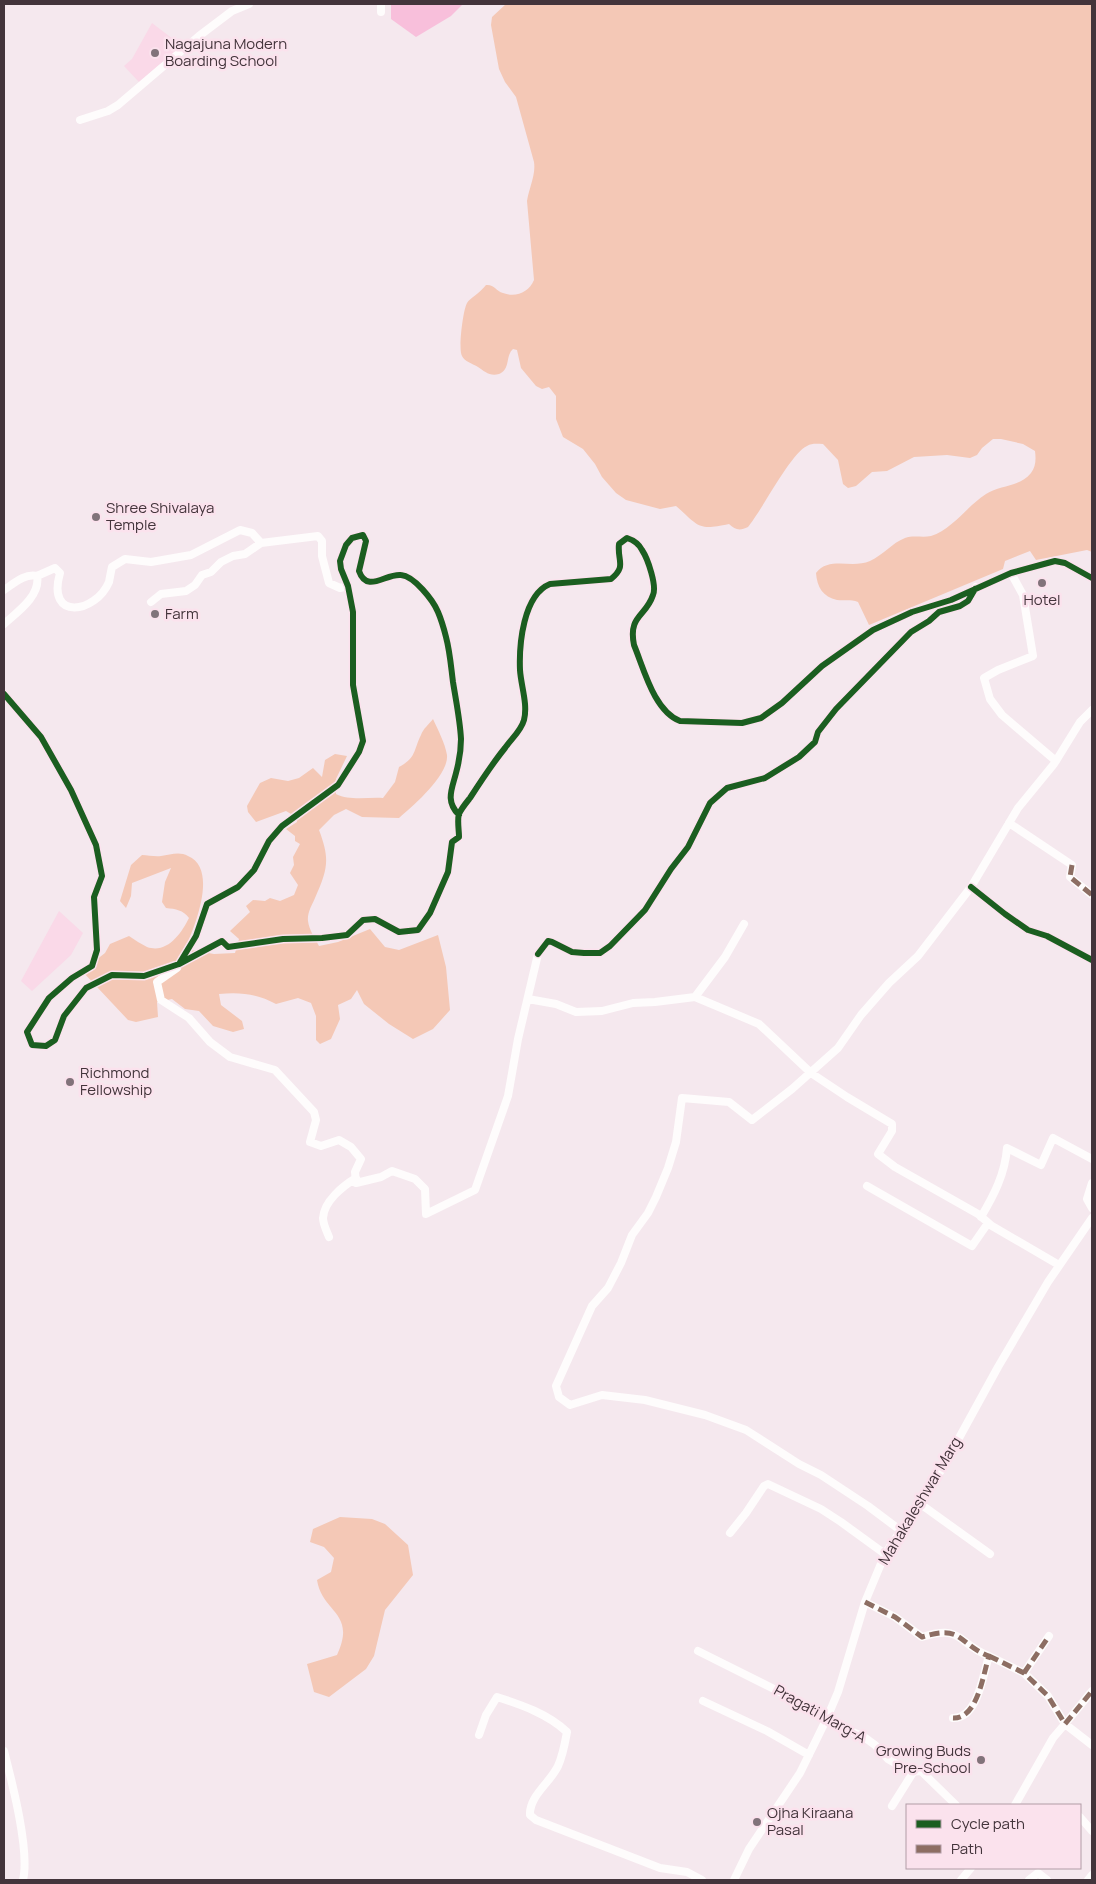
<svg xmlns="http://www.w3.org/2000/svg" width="1096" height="1884" font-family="Manrope,sans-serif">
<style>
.built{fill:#fad9e8}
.green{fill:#f4c8b6}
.water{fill:#f8bfdb}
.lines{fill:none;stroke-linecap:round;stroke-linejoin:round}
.street{stroke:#fefcfc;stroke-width:8}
.quiet{stroke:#8d6e63;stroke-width:5;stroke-dasharray:10 5;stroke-linecap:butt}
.cycleway-casing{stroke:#fbe2ed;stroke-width:9}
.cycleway{stroke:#1b5e20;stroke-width:6}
.poi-dot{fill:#81737a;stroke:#fbe2ed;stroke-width:2}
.labels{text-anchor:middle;stroke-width:5;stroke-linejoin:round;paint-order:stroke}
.poi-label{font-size:15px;fill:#43343b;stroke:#fbe2ed;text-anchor:start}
.street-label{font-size:15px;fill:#43343b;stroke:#fbe2ed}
</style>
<rect width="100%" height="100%" fill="#f5e8ee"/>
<path class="built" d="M 152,23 L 182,46 L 139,82 L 124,66 L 132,59 Z
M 59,911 L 83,933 L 71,955 L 32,991 L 21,981 Z"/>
<path class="green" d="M 506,4 L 1092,4 L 1092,552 L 1087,550 L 1036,560 L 1030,551 L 1005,561 L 1003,569 L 869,625 L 858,602 C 850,599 845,601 837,600 C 823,597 817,587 816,573 C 829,556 852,569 870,561 C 883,555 892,543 905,538 C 913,535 923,538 931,536 C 953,529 967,506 986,494 C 1000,485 1020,487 1031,473 C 1036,467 1036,459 1035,451 L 1023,444 L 1001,439 L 993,439 L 982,448 L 977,455 L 970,458 L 947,455 L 914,457 L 887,471 L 872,472 L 856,486 L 848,488 L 843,484 L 838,460 L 823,444 C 817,444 812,443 807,446 C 791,453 762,510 748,527 C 740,531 735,530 729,524 C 697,531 699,526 676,506 L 660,509 L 626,500 L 616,493 L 602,477 L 595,464 L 583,449 L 563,437 L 556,419 L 556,396 L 549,387 L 542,389 L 536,386 L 521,368 L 517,350 L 513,349 C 505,356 511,369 499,374 C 490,377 484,371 478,367 C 473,364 464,361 462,356 C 458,350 463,310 467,303 C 470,298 480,293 486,285 C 494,284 496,291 503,293 C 516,298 529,292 534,280 L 527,201 C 529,188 536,175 534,162 L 516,97 L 505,82 L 499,69 L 491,25 L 492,17 Z
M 433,719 C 438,730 445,743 447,755 C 449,775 413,806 399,818 L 362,817 L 346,809 L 334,815 L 319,830 C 330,859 328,869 315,898 C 312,905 307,913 308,921 C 309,930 315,938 319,946 L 338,942 L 370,929 L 385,947 L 399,950 L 438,935 L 446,967 L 450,1010 L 433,1029 L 413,1039 L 389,1024 L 364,1004 L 357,990 L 351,999 L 338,1005 L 340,1019 L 331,1039 L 320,1044 L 316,1040 L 316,1016 L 311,1003 L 298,998 L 276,1004 C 257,994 241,992 219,994 L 221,1005 L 242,1021 L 244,1029 L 233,1032 L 213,1026 L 199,1011 L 185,1009 L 172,999 L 157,1002 L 158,1017 L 136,1022 L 128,1020 L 82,971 L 105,953 L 110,944 L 129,936 C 135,940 141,944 147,947 C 167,954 181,934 189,918 C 183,910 176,909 166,908 L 162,902 L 165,882 L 171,868 L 132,883 L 131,896 L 126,908 L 120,901 L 131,865 L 142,855 C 148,855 155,857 161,856 C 170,855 179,851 188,856 C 219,869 194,928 185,949 L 214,954 L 235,953 L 239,939 L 230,931 L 250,912 L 246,906 L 253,900 L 265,901 L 270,898 L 280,901 L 294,895 L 298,885 L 290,873 L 294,865 L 293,857 L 300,844 L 295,841 L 295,836 L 286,829 L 297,822 L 296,817 L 286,811 L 256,822 L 248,812 L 247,806 L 260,783 L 271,778 L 288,781 L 299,778 L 313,768 L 322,777 L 325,760 L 335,754 L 347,756 L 336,779 L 336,794 C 350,801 368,797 383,798 L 395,782 L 399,767 C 417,757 413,751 421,735 C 423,729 429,724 433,719 Z
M 340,1517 L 372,1519 L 385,1524 L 408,1545 L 413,1575 L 385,1610 L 374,1656 L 366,1669 L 329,1697 L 314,1692 L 307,1664 L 337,1655 C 357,1612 322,1613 317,1580 L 331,1572 L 334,1558 L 324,1547 L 310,1542 L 313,1529 Z"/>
<path class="water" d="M 391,4 L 463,4 L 451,16 L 416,37 L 391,19 Z"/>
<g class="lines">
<path class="street" d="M 381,4 L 381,12
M 80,120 L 108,111 L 118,105 L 199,36 L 232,11 L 249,4
M 1011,573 L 1023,595 L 1033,656 L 998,670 L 984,678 L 990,699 L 1002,715 L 1056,761
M 37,576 L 55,568 L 60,573 C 46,622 96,613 109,582 C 110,577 111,571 112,567 L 125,559 L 151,562 L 191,555 L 240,530 L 252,533 L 261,543 L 318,536 L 322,541 L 322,556 L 329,583 L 340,588 L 348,586
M 4,590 C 13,584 25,573 37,576 C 41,596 16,613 4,624
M 151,602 L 161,594 L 186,591 L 195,585 L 202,575 L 211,572 L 221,562 L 233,556 L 245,554 L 261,543
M 4,694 L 41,737 L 71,790 L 96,845 L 102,876 L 94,897 L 97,950 L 92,966 L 72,978 L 49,998 L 27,1032 L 32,1045 L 46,1046 L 55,1040 L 64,1016 L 86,988 L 112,975 L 144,976 L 179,964 L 196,936 L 207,904 L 238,887 L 254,870 L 269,841 L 282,826 L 338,785 L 359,752 L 363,741 L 353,685 L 353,612 L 348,586 L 341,569 L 340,561 L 346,545 L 352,538 L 363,535 L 366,541 L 359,571 C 367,594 386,573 401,575 C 414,576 433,600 438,612 C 441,619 444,629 446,637 C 450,652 451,667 453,682 C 456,701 460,720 461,739 C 461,750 459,762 456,773 C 452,789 445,801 459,815
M 1009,823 L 1072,865 L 1070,877 L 1092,895
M 971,887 L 1005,914 L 1028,930 L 1047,936 L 1092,960
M 181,963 L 222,941 L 228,947 L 283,939 L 322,938 L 347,935 L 363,920 L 375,919 L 399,932 L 418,930 L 430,913 L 448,872 L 452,842 L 459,837 C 459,830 457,820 459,814 C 461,809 466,803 470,798 C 481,781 492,764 505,748 C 512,738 521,731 524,720 C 528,704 521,686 520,670 C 519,645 523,595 550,584 L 611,579 C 627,566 617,561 619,544 L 627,538 C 633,540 639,544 642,550 C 648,559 657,586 653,595 C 646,617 628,615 634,645 C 644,669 654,711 680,721 L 742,723 L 761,718 L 782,703 L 822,666 L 873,630 L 912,612 L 951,600 L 1011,573 L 1055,561 L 1065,563 L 1092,578
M 177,968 L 157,982 L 161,1000 L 189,1018 L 210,1042 L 230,1057 L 275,1070 L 314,1112 L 316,1120 L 310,1142 L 321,1146 L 339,1140 L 351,1147 L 361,1159 L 355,1172 L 356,1183 L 381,1177 L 392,1171 L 415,1179 L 425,1189 L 426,1214 L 475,1190 L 508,1096 L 518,1039 L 538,954 L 548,941 L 552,942 L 572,952 L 584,953 L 600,953 L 610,946 L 645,910 L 671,869 L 688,847 L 710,803 L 727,788 L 765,778 L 799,757 L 815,742 L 818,732 L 836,709 L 911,632 L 929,621 L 939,612 L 960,606 L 968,601 L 976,587
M 695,997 L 725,957 L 744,924
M 528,999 L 556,1004 L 576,1012 L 602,1011 L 633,1003 L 655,1002 L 695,997 L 759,1024 L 811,1073 L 847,1097 L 892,1124 L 892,1131 L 878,1154 L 895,1167 L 978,1214 L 992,1226 L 1059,1265
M 1092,1183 L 1087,1199 L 1092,1208
M 867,1186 L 972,1246 L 988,1223
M 981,1217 C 994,1195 1005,1174 1007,1148 L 1041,1165 L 1053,1138 L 1092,1159
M 329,1237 C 327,1232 323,1224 323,1218 C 324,1201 343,1186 356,1178
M 919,1503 L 990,1554
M 900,1530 L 868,1506 L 821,1475 L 799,1464 L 746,1430 L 705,1415 L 645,1400 L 602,1395 L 570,1405 L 559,1397 L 556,1386 L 592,1306 L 608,1288 L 621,1263 L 632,1235 L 648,1213 L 656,1197 L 668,1168 L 676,1142 L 682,1098 L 729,1102 L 752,1120 L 792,1089 L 838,1048 L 861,1015 L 889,983 L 918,956 L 971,887 L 1018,808 L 1054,764 L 1080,722 L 1092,710
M 730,1533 L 746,1513 L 764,1486 L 768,1484 L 821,1509 L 841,1522 L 885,1554
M 865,1602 L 895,1617 L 922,1637 C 964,1624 957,1644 989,1656 C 983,1674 978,1719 953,1718
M 698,1651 L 778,1691 L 827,1718 L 839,1726 L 864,1737 L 875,1745 L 888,1759 L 910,1772 L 921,1771 L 956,1805
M 989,1656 L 1024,1673 L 1048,1696 L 1065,1724 L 1092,1691
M 1024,1673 L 1049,1636
M 703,1701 L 767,1731 L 809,1755
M 479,1735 L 486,1715 L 497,1697 C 522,1705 548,1714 567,1732 C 565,1743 563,1755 558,1766 C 550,1783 529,1796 530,1815 L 536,1820 L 660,1868 L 687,1872 L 702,1880
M 4,1751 C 12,1782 30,1851 23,1880
M 1015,1805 L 1053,1738 L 1065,1724 L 1092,1745
M 892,1806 L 914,1771
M 1080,1817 L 1092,1831
M 734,1880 L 749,1849 L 800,1773 L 827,1718 L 838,1692 L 865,1602 L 885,1554 L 942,1469 L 998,1367 L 1048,1282 L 1092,1218
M 961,1880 L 971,1868
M 1029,1880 L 1038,1873 L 1047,1880
M 1088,1880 L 1092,1875"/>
<path class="quiet" d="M 1072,865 L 1070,877 L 1092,895
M 865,1602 L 895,1617 L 922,1637 C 964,1624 957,1644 989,1656 C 983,1674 978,1719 953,1718
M 989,1656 L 1024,1673 L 1048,1696 L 1065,1724 L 1092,1691
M 1024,1673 L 1049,1636"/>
<defs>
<path id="cycleway" d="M 4,694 L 41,737 L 71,790 L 96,845 L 102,876 L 94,897 L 97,950 L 92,966 L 72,978 L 49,998 L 27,1032 L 32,1045 L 46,1046 L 55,1040 L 64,1016 L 86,988 L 112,975 L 144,976 L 179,964 L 196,936 L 207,904 L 238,887 L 254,870 L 269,841 L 282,826 L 338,785 L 359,752 L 363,741 L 353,685 L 353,612 L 348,586 L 341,569 L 340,561 L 346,545 L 352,538 L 363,535 L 366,541 L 359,571 C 367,594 386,573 401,575 C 414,576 433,600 438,612 C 441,619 444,629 446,637 C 450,652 451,667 453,682 C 456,701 460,720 461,739 C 461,750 459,762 456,773 C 452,789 445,801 459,815
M 971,887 L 1005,914 L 1028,930 L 1047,936 L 1092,960
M 538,954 L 548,941 L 552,942 L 572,952 L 584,953 L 600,953 L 610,946 L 645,910 L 671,869 L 688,847 L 710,803 L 727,788 L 765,778 L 799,757 L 815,742 L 818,732 L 836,709 L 911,632 L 929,621 L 939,612 L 960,606 L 968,601 L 975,589
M 179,964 L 222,941 L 228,947 L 283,939 L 322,938 L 347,935 L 363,920 L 375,919 L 399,932 L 418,930 L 430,913 L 448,872 L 452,842 L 459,837 C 459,830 457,820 459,814 C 461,809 466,803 470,798 C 481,781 492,764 505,748 C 512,738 521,731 524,720 C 528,704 521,686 520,670 C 519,645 523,595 550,584 L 611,579 C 627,566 617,561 619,544 L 627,538 C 633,540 639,544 642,550 C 648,559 657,586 653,595 C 646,617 628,615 634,645 C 644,669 654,711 680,721 L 742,723 L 761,718 L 782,703 L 822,666 L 873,630 L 912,612 L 951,600 L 1011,573 L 1055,561 L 1065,563 L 1092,578"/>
</defs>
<use href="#cycleway" class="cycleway-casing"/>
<use href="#cycleway" class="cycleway"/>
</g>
<g class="poi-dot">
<circle cx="155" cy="53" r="5"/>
<circle cx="96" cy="517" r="5"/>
<circle cx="1042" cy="583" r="5"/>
<circle cx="155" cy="614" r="5"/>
<circle cx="70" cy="1082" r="5"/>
<circle cx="981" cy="1760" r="5"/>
<circle cx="757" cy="1822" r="5"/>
</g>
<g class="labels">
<g class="poi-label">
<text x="165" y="49">Nagajuna Modern<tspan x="165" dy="17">Boarding School</tspan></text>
<text x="106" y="513">Shree Shivalaya<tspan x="106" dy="17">Temple</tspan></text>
<text x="1042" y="605" text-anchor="middle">Hotel</text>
<text x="165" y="619">Farm</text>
<text x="80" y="1078">Richmond<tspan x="80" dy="17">Fellowship</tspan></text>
<text x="971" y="1756" text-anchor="end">Growing Buds<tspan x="971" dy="17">Pre-School</tspan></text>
<text x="767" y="1818">Ojha Kiraana<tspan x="767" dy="17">Pasal</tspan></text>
</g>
<g class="street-label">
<text transform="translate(920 1501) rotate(-59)" y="5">Mahakaleshwar Marg</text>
<text transform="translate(820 1714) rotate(29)" y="5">Pragati Marg-A</text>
</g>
</g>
<rect width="1096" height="1884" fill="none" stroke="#43343b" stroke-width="10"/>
<rect x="906" y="1804" width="175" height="65" fill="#fbe2ed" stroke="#b19ca6"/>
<rect x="916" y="1820" width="25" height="8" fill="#1b5e20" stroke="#b19ca6"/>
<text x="951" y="1829" font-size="15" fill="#43343b">Cycle path</text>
<rect x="916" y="1845" width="25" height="8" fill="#8d6e63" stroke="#b19ca6"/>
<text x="951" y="1854" font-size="15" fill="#43343b">Path</text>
</svg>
